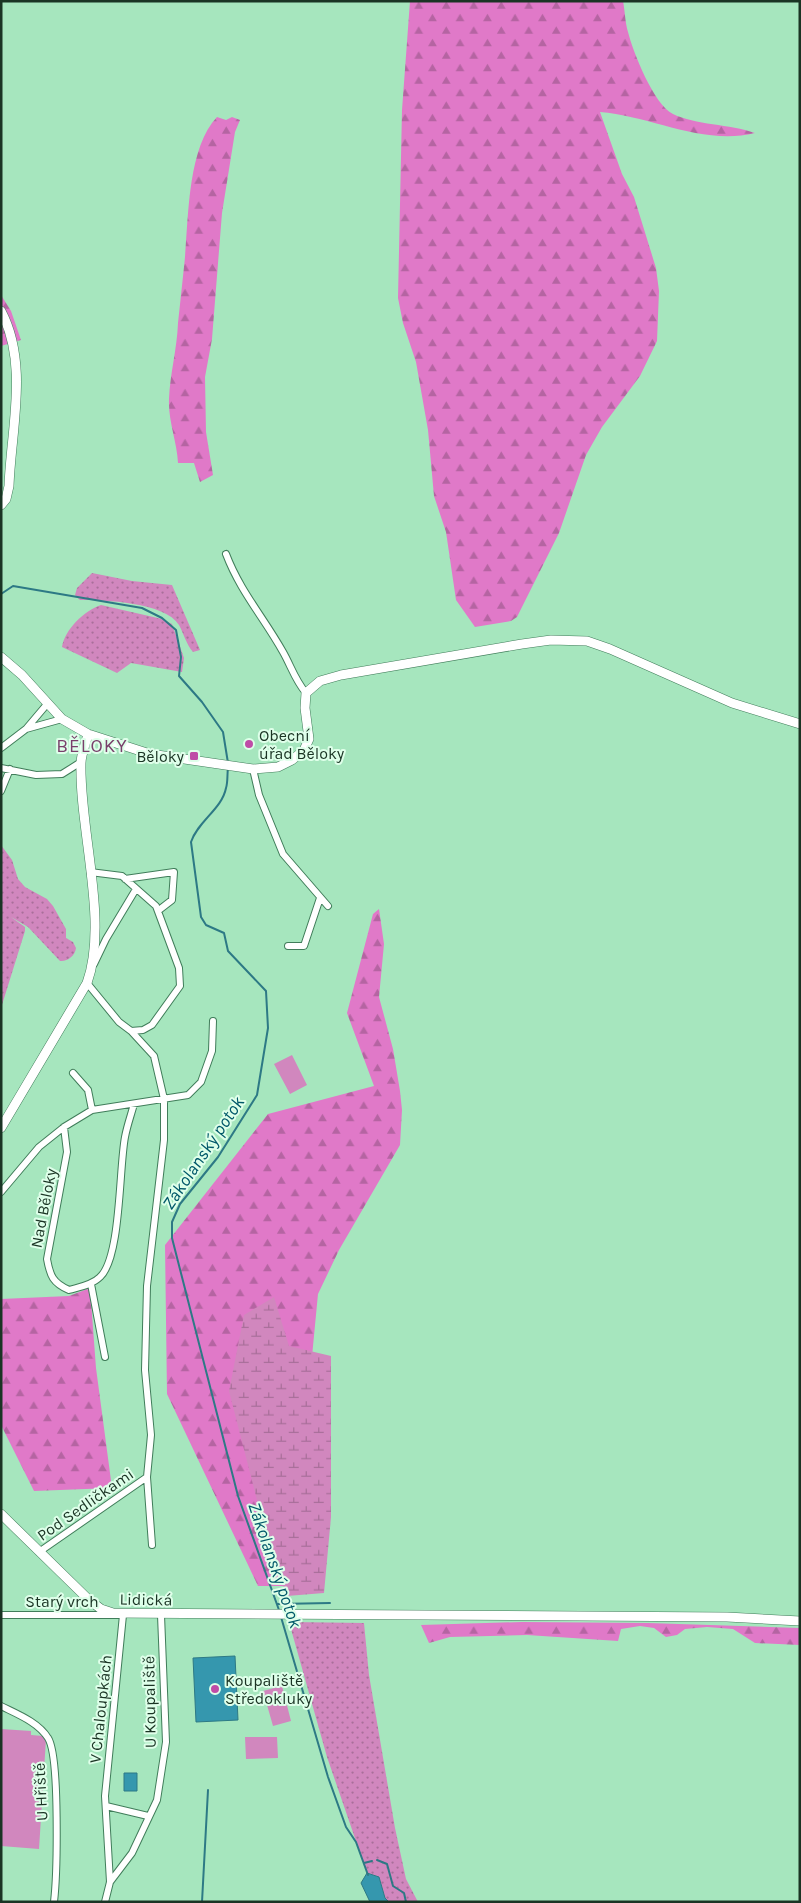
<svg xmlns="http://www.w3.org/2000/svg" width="801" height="1903" font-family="Karla,sans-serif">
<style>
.grass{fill:url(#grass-dots)}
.forest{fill:url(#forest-firs)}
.wetland{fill:url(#wetland-marsh)}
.park{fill:#d187be}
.water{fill:#3597ae;stroke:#2d7985}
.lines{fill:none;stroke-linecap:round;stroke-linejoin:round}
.stream{stroke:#2d7985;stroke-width:2}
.minor-casing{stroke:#407d5a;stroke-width:8}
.tertiary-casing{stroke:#407d5a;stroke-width:10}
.minor{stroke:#fff;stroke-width:6}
.tertiary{stroke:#fff;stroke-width:9}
.poi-dot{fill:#bf4ca7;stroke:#dfffea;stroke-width:2}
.labels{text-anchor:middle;stroke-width:4;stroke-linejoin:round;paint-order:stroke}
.poi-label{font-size:16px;fill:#1a3424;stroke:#dfffea;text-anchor:start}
.street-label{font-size:16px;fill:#1a3424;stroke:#dfffea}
.water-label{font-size:18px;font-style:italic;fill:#005869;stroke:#dfffea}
.quarter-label{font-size:19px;letter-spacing:1px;fill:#793f6b;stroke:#dfffea}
</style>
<defs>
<pattern id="grass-dots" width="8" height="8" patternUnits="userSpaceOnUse" patternTransform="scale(1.25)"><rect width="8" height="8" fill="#d187be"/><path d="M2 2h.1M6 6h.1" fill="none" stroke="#a96f9a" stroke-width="1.8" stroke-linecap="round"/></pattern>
<pattern id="forest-firs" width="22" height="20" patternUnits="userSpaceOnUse" patternTransform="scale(1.25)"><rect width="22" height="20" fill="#e079c8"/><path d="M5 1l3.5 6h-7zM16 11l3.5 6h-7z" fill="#b564a2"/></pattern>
<pattern id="wetland-marsh" width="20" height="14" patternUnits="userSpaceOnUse" patternTransform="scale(1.25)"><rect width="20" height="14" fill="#d187be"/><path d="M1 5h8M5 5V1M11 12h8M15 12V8" fill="none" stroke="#a96f9a"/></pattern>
</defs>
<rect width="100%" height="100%" fill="#a6e6be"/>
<path class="grass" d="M 92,573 L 132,581 L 172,585 L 200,650 L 193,652 C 186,644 184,634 179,625 C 165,602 104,600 80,600 L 75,595 L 77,588 Z
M 101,605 L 162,619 L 172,624 L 184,658 L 182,672 L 131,663 L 117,673 L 62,647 C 65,629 84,611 101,605 Z
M 1,845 L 12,860 L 18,879 L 25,887 L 47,899 L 53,906 L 66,929 L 66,938 L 73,942 L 76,948 C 75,956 67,962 60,961 L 28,927 L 11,917 L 25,927 L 25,931 L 1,1008 Z
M 289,1622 L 364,1623 L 369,1675 L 395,1828 L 406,1879 L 418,1902 L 389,1902 L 385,1898 L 379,1877 L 367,1873 L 327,1757 Z"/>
<path class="forest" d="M 410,1 L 623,1 C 625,11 625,22 628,32 C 633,52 654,105 673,114 C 695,125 730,124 755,133 C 703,146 651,116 600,112 L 622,174 L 634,197 L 656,268 L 659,291 L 657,341 L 640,376 L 602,427 L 586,455 L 559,533 L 517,617 L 511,621 L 475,627 L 456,600 L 446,532 L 434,496 L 428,430 L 416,362 L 403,323 L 398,298 L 402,110 Z
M 217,117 L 226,120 L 232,117 L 240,120 L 235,132 L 222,213 L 212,339 L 205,377 L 206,432 L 213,475 L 200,482 L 194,463 L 178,463 C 177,441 168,421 169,399 C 170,374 177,349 178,323 C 180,304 182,286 184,267 C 189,223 186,150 217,117 Z
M 1,295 L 11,311 L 21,340 L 1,346 Z
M 379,909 L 384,944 L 379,997 L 393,1049 L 400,1091 L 402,1110 L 400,1145 L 339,1250 L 318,1294 L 290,1586 L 258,1586 L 167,1394 L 165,1245 L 268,1114 L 374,1086 L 347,1013 L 373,914 Z
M 90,1288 L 96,1368 L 112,1488 L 34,1491 L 1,1425 L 1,1299 L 69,1296 Z
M 522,1622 L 648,1623 L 800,1628 L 800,1645 L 755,1643 L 733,1629 L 707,1627 L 685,1629 L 677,1635 L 666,1637 L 654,1628 L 640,1626 L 621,1629 L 618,1641 L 527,1635 L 450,1637 L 429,1643 L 421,1625 Z"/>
<path class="wetland" d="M 274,1297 L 289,1346 L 331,1356 L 331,1517 L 324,1593 L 287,1596 L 268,1543 L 229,1391 L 244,1315 Z"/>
<path class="park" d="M 292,1055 L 307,1085 L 290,1094 L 274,1064 Z
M 282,1686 L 291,1721 L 273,1726 L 263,1691 Z
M 1,1729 L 31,1731 L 31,1735 L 43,1736 L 46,1739 L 39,1849 L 1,1846 Z
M 245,1737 L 277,1737 L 278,1758 L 246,1759 Z"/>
<path class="water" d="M 235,1656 L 238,1720 L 196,1722 L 193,1658 Z
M 124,1773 L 137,1773 L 137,1791 L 124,1791 Z
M 367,1873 L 379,1877 L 385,1898 L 389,1902 L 370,1902 L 361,1883 Z"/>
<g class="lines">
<path class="stream" d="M 1,594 L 13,586 L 142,608 L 162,618 L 176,630 L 181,657 L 179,676 L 202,702 L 223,732 L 228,763
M 228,768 C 227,775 228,782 226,788 C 222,809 198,821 191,842 L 201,917 L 206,925 L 224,933 L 228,951 L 266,991 L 268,1028 L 257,1095 L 218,1157 L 180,1204 L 172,1222 L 172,1238 L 238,1496 L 279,1610
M 278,1604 L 330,1603
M 281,1617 L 328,1777 L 346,1827 L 356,1842 L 368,1875
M 377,1860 L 387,1864 L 393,1886 L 404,1893 L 406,1902
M 364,1863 L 372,1861
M 202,1902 L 208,1790"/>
<defs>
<path id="minor" d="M 226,554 C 240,591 264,618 283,652 C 291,666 295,680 306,693
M 26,729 L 48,703
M 1,748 L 26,729 L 62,719
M 1,768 L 36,775 L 62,774 L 81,762
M 253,769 L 259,795 L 283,854 L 328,906
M 1,791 L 10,769
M 90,872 L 122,876 L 156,906 L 179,968 L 180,986 L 152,1025 L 143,1030 L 131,1031
M 125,879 L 174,872 L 172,900 L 159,910
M 288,946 L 304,946 L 320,898
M 94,964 L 106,939 L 136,889
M 73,1073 L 88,1090 L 92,1110
M 64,1127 L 67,1152 L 47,1259 C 50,1276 53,1283 69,1290 C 79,1287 92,1285 100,1277 C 121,1258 119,1168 125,1137 C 127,1126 131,1115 134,1104
M 1,1192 L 39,1147 L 64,1127 L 92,1110 L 188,1095 L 201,1082 L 212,1051 L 213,1021
M 91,1284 L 105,1357
M 147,1477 L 152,1545
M 39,1552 L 147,1477 L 151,1435 L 145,1370 L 147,1286 L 164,1140 L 164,1099 L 154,1056 L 131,1031 L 119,1022 L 87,983
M 1,1615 L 123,1615 L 105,1796 L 110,1882 L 105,1902
M 1,1706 C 17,1714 38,1722 48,1738 C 60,1756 57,1876 54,1902
M 106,1806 L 148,1816
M 110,1882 L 132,1853 L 157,1800 L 166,1742 L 161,1615"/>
<path id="tertiary" d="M 1,311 C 29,364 11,429 9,486 L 6,499 L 1,505
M 1,657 L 22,675 L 62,719 L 88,734 L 150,754 L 253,769 L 278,767 L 292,760 L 304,750 L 309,739 L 305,708 L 306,693 L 320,681 L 341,675 L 522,644 L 551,640 L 587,641 L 610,649 L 732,703 L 800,724
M 1,1128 L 87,983 C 109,922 79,829 81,763 C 81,754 86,743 88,734
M 1,1514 L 88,1599 L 101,1609 L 113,1613 L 727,1617 L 800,1621"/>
</defs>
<use href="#minor" class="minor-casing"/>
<use href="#tertiary" class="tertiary-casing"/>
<use href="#minor" class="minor"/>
<use href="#tertiary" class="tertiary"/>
</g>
<g class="poi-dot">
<circle cx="249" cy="744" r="5"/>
<rect x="189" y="751" width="10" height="10" rx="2.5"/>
<circle cx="215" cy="1689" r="5"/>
</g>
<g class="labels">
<g class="poi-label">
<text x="259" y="741">Obecní<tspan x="259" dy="18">úřad Běloky</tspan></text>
<text x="184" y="762" text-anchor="end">Běloky</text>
<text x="225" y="1686">Koupaliště<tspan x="225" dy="18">Středokluky</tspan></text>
</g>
<g class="street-label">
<text transform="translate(43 1208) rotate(-79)" y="6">Nad Běloky</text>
<text transform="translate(85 1504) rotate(-35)" y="6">Pod Sedličkami</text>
<text transform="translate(146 1599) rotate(1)" y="6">Lidická</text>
<text x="62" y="1607">Starý vrch</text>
<text transform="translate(149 1702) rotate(-91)" y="6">U Koupaliště</text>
<text transform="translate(100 1709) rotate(-84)" y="6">V Chaloupkách</text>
<text transform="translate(40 1792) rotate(-93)" y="6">U Hřiště</text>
</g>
<g class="water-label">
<text transform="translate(203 1153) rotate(-56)" y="6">Zákolanský potok</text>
<text transform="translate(275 1565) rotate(71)" y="6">Zákolanský potok</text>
</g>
<g class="quarter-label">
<text x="92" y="752">BĚLOKY</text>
</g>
</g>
<rect width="801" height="1903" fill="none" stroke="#1a3424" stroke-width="5"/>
</svg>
